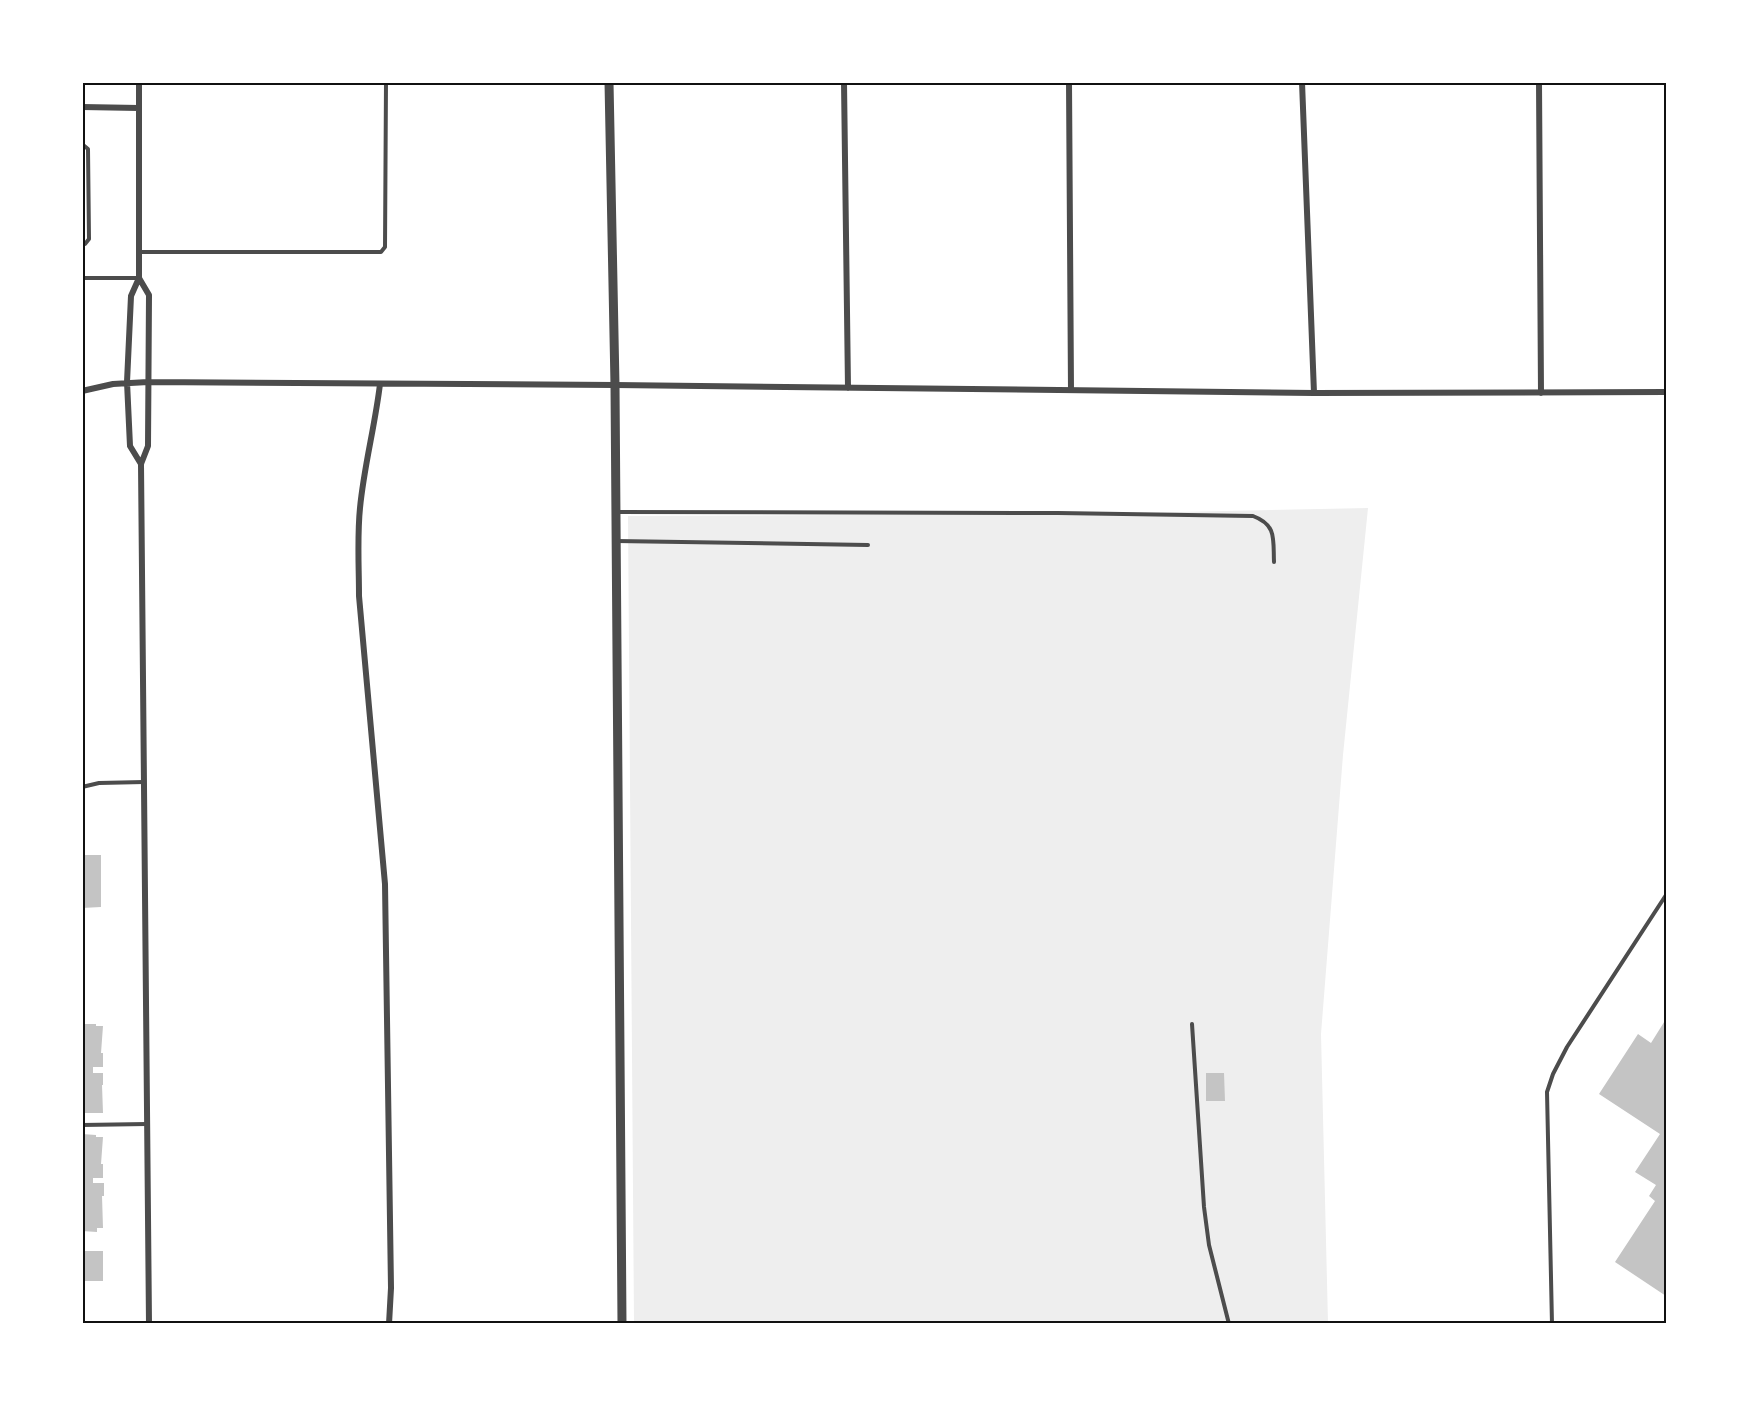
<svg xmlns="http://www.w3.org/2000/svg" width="1749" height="1406" font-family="Helvetica,sans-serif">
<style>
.green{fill:#eee}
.building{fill:#c4c4c4}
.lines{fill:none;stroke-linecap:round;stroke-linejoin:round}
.service{stroke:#4c4c4c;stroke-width:4}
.minor{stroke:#4c4c4c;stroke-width:6}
.tertiary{stroke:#4c4c4c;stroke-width:9}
.neatline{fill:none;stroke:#111;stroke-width:2}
</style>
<rect width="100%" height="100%" fill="#fff"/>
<path class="green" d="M 1368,508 L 1343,755 L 1321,1034 L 1328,1323 L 634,1323 L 628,516 L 1084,514 Z"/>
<path class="building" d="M 82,855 L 101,855 L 101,907 L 82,908 Z
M 1666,1019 L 1666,1296 L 1615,1262 L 1655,1201 L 1649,1196 L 1656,1185 L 1635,1172 L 1660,1134 L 1599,1094 L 1638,1034 L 1651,1043 Z
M 82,1024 L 96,1024 L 96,1026 L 103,1026 L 101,1053 L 103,1053 L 103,1067 L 93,1067 L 93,1073 L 103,1073 L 103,1085 L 102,1085 L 103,1113 L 82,1113 Z
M 1206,1073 L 1224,1073 L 1225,1101 L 1206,1101 Z
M 82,1134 L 96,1135 L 96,1137 L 103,1137 L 101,1164 L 103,1164 L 103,1178 L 93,1178 L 93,1183 L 104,1183 L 104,1196 L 102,1196 L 103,1228 L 97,1228 L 97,1232 L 82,1231 Z
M 82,1251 L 103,1251 L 103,1281 L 82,1281 Z"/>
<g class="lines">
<path class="service" d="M 82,144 L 88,149 L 89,239 L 85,244 L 82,244
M 140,252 L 381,252 L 385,247 L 386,82
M 82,278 L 139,278
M 616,512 L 1058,513 L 1253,516 C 1277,525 1273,539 1274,562
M 616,541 L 868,545
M 82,787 L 99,783 L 144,782
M 1192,1024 L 1204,1207 L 1209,1245 L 1229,1324
M 82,1125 L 147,1124
M 1552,1324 L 1547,1092 L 1553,1074 L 1567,1047 L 1666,895"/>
<path class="minor" d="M 139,82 L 139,278 L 131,296 L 127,382 L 130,446 L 141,464
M 844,82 L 848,388
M 1069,82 L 1071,390
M 1302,82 L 1314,393
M 1539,82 L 1541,393
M 82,107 L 139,108
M 139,278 L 149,295 L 148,446 L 141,464 L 149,1324
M 380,384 C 375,426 364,466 360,508 C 357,537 359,567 359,596 L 385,884 L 391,1288 L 389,1324
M 82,391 L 113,384 L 148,382 L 615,385 L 1314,393 L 1666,392"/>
<path class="tertiary" d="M 609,82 L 615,385 L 622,1324"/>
</g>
<rect width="1749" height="1406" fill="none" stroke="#ffffff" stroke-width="168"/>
<rect x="84" y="84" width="1581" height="1238" class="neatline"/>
</svg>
